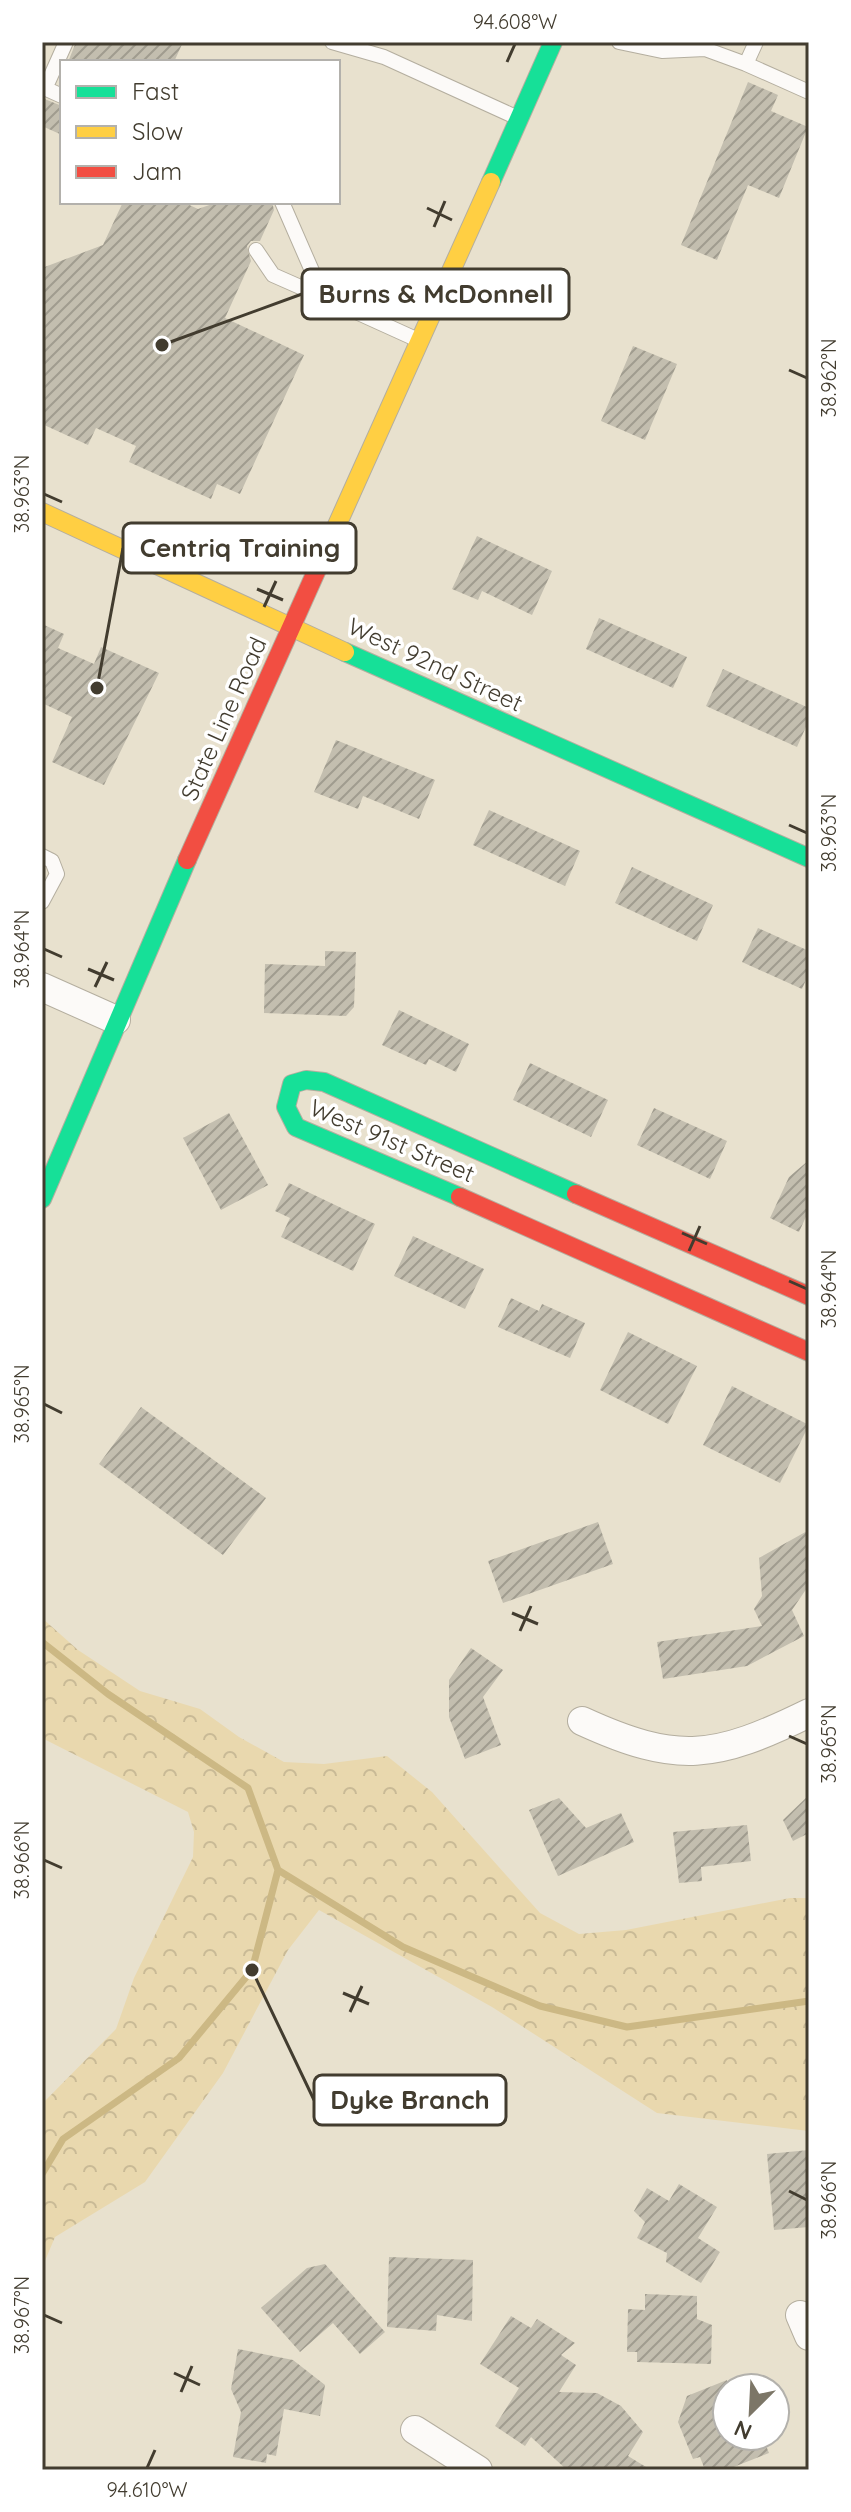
<svg xmlns="http://www.w3.org/2000/svg" width="851" height="2512" font-family="Quicksand,sans-serif">
<style>
.forest{fill:url(#forest-crowns)}
.lines{fill:none;stroke-linecap:round;stroke-linejoin:round}
.stream{stroke:#ccb884;stroke-width:7}
.building{fill:url(#building-hatch)}
.lane-casing{stroke:#b4ae9f;stroke-width:16}
.street-casing{stroke:#b4ae9f;stroke-width:30}
.fast-casing{stroke:#b4ae9f;stroke-width:20}
.slow-casing{stroke:#b4ae9f;stroke-width:20}
.jam-casing{stroke:#b4ae9f;stroke-width:20}
.lane{stroke:#fcfaf8;stroke-width:14}
.street{stroke:#fcfaf8;stroke-width:28}
.fast{stroke:#16e098;stroke-width:18}
.slow{stroke:#ffcf43;stroke-width:18}
.jam{stroke:#f24e42;stroke-width:18}
.ticks{fill:none;stroke:#423c2f;stroke-width:3}
.labels{text-anchor:middle;stroke-width:7;stroke-linejoin:round;paint-order:stroke}
.street-label{font-size:24px;fill:#423c2f;stroke:#fff}
.leader{fill:none;stroke:#423c2f;stroke-width:3}
.callout-dot{fill:#423c2f;stroke:#fff;stroke-width:3}
.callout{fill:#fff;stroke:#423c2f;stroke-width:3}
.callout-label{font-size:26px;text-anchor:middle;font-weight:bold;fill:#423c2f}
.neatline{fill:none;stroke:#423c2f;stroke-width:3}
.ticks-label{font-size:20px;text-anchor:middle;fill:#423c2f}
</style>
<defs>
<pattern id="forest-crowns" width="20" height="18" patternUnits="userSpaceOnUse" patternTransform="scale(2)"><rect width="20" height="18" fill="#e9d8ae"/><path d="M2 6a3 3 0 1 1 6 0M12 15a3 3 0 1 1 6 0" fill="none" stroke="#c9ba96"/></pattern>
<pattern id="building-hatch" width="6" height="6" patternUnits="userSpaceOnUse" patternTransform="scale(2)"><rect width="6" height="6" fill="#c3beaf"/><path d="M-1 1l2-2M0 6l6-6M5 7l2-2" fill="none" stroke="#a09c8f"/></pattern>
</defs>
<rect width="100%" height="100%" fill="#e8e1ce"/>
<path class="forest" d="M 42,1618 L 78,1650 L 140,1691 L 200,1709 L 239,1737 L 284,1762 L 324,1764 L 387,1756 L 432,1792 L 540,1913 L 579,1934 L 626,1930 L 790,1898 L 809,1898 L 809,2131 L 657,2113 L 492,2007 L 319,1910 L 288,1950 L 223,2073 L 145,2182 L 55,2237 L 42,2268 L 42,2104 L 116,2029 L 134,1978 L 193,1857 L 194,1832 L 188,1812 L 42,1738 Z"/>
<g class="lines">
<path class="stream" d="M 42,1642 L 108,1694 L 248,1788 L 278,1870 L 252,1970 L 179,2058 L 63,2139 L 42,2174
M 278,1870 L 403,1947 L 540,2006 L 627,2027 L 809,2001"/>
</g>
<path class="building" d="M 76,42 L 183,42 L 174,62 L 68,62 Z
M 748,82 L 778,95 L 771,111 L 808,127 L 779,198 L 748,185 L 717,260 L 681,245 Z
M 42,98 L 62,106 L 62,135 L 42,126 Z
M 123,202 L 183,202 L 198,209 L 218,202 L 272,202 L 274,210 L 260,241 L 251,241 L 247,246 L 251,261 L 225,318 L 304,355 L 240,494 L 217,484 L 211,499 L 129,462 L 136,446 L 96,428 L 88,445 L 42,424 L 42,268 L 103,245 Z
M 633,346 L 677,364 L 645,440 L 601,421 Z
M 477,536 L 552,571 L 532,615 L 482,591 L 478,600 L 452,589 Z
M 599,618 L 687,657 L 673,688 L 586,649 Z
M 42,624 L 64,634 L 58,648 L 94,664 L 101,647 L 159,673 L 104,785 L 52,762 L 72,717 L 42,703 Z
M 723,669 L 809,708 L 809,720 L 797,747 L 706,706 Z
M 336,740 L 435,780 L 419,819 L 363,796 L 358,809 L 314,792 Z
M 489,810 L 580,851 L 565,886 L 473,845 Z
M 632,867 L 713,905 L 697,941 L 615,903 Z
M 758,928 L 809,951 L 809,973 L 802,989 L 742,962 Z
M 325,951 L 356,952 L 354,1007 L 346,1016 L 264,1013 L 265,964 L 325,966 Z
M 399,1010 L 469,1044 L 456,1072 L 429,1059 L 426,1065 L 382,1045 Z
M 530,1063 L 608,1100 L 591,1137 L 513,1100 Z
M 654,1108 L 727,1141 L 710,1179 L 637,1145 Z
M 229,1113 L 268,1185 L 221,1210 L 183,1138 Z
M 809,1160 L 809,1210 L 799,1232 L 770,1218 L 789,1177 Z
M 289,1183 L 375,1224 L 353,1271 L 281,1237 L 290,1218 L 275,1211 Z
M 413,1236 L 484,1269 L 465,1309 L 394,1276 Z
M 511,1298 L 539,1311 L 542,1304 L 585,1323 L 570,1358 L 498,1327 Z
M 628,1332 L 697,1366 L 668,1424 L 600,1390 Z
M 732,1386 L 809,1425 L 780,1483 L 703,1445 Z
M 141,1407 L 266,1498 L 223,1555 L 99,1464 Z
M 598,1522 L 613,1564 L 503,1603 L 488,1561 Z
M 809,1530 L 809,1585 L 792,1610 L 804,1636 L 747,1666 L 663,1679 L 657,1642 L 762,1626 L 754,1609 L 762,1596 L 759,1558 Z
M 471,1648 L 503,1670 L 483,1697 L 501,1745 L 465,1759 L 449,1717 L 449,1680 Z
M 809,1795 L 809,1833 L 793,1841 L 783,1820 Z
M 559,1798 L 586,1828 L 621,1813 L 634,1842 L 558,1876 L 529,1810 Z
M 747,1825 L 751,1861 L 701,1867 L 702,1881 L 679,1883 L 673,1832 Z
M 809,2150 L 809,2227 L 774,2230 L 767,2154 Z
M 679,2184 L 717,2207 L 698,2238 L 720,2252 L 701,2283 L 666,2262 L 667,2253 L 637,2238 L 645,2222 L 634,2211 L 647,2188 L 669,2201 Z
M 389,2257 L 473,2260 L 472,2321 L 437,2315 L 436,2331 L 387,2327 Z
M 325,2264 L 385,2332 L 360,2354 L 333,2323 L 300,2352 L 261,2308 L 307,2268 Z
M 645,2294 L 697,2296 L 697,2319 L 712,2325 L 711,2364 L 637,2362 L 637,2352 L 627,2352 L 628,2309 L 645,2310 Z
M 511,2316 L 531,2328 L 537,2319 L 575,2343 L 561,2355 L 576,2365 L 559,2392 L 597,2393 L 621,2406 L 643,2432 L 628,2456 L 651,2470 L 567,2470 L 531,2437 L 525,2446 L 495,2426 L 519,2388 L 480,2364 Z
M 238,2349 L 293,2360 L 325,2385 L 320,2416 L 284,2409 L 276,2456 L 267,2454 L 266,2463 L 233,2457 L 241,2412 L 231,2389 Z
M 727,2380 L 727,2436 L 762,2436 L 769,2453 L 726,2470 L 705,2470 L 700,2457 L 693,2459 L 678,2422 L 687,2396 Z"/>
<g class="lines">
<defs>
<path id="lane" d="M 332,42 L 384,57 L 518,118
M 619,42 L 662,51 L 705,49 L 746,64 L 756,42
M 746,64 L 809,92
M 42,87 L 62,96
M 45,89 L 66,42
M 282,202 L 316,280 L 332,301 L 418,340
M 256,250 L 273,275 L 332,301
M 42,856 L 52,861 L 57,874 L 42,902"/>
<path id="street" d="M 42,987 L 116,1020
M 582,1721 C 678,1765 715,1759 809,1713
M 800,2315 L 809,2336
M 415,2430 L 478,2470"/>
<path id="fast" d="M 491,182 L 553,42
M 345,652 L 809,858
M 460,1197 L 296,1127 L 286,1107 L 292,1084 L 306,1080 L 324,1082 L 576,1194
M 42,1199 L 187,860"/>
<path id="slow" d="M 42,512 L 345,652
M 324,554 L 491,182"/>
<path id="jam" d="M 187,860 L 324,554
M 576,1194 L 809,1296
M 460,1197 L 809,1352"/>
</defs>
<use href="#lane" class="lane-casing"/>
<use href="#street" class="street-casing"/>
<use href="#fast" class="fast-casing"/>
<use href="#slow" class="slow-casing"/>
<use href="#jam" class="jam-casing"/>
<use href="#lane" class="lane"/>
<use href="#street" class="street"/>
<use href="#fast" class="fast"/>
<use href="#slow" class="slow"/>
<use href="#jam" class="jam"/>
</g>
<path class="ticks" d="M 507,62 L 515,44M 427,208 L 452,220M 434,227 L 445,201M 789,370 L 807,378M 44,494 L 62,502M 257,589 L 283,600M 264,607 L 276,581M 789,825 L 807,833M 44,949 L 62,957M 88,969 L 114,980M 95,987 L 107,962M 682,1233 L 707,1244M 689,1251 L 700,1226M 789,1281 L 807,1289M 44,1404 L 62,1413M 512,1613 L 538,1624M 520,1631 L 531,1606M 789,1736 L 807,1744M 44,1860 L 62,1868M 343,1993 L 369,2004M 350,2012 L 362,1986M 789,2191 L 807,2200M 44,2315 L 62,2323M 174,2373 L 200,2385M 181,2392 L 192,2366M 147,2468 L 155,2450"/>
<g class="labels">
<g class="street-label">
<text transform="translate(435 665) rotate(25)" y="8">West 92nd Street</text>
<text transform="translate(224 719) rotate(-66)" y="8">State Line Road</text>
<text transform="translate(392 1141) rotate(23)" y="8">West 91st Street</text>
</g>
</g>
<path class="leader" d="M162 345L302 294M97 688L123 548M252 1970L314 2100"/>
<g class="callout-dot">
<circle cx="162" cy="345" r="8"/>
<circle cx="97" cy="688" r="8"/>
<circle cx="252" cy="1970" r="8"/>
</g>
<g class="callout">
<rect x="302" y="269" width="267" height="50" rx="8"/>
<rect x="123" y="523" width="233" height="50" rx="8"/>
<rect x="314" y="2075" width="192" height="50" rx="8"/>
</g>
<g class="callout-label">
<text x="436" y="303">Burns &amp; McDonnell</text>
<text x="240" y="557">Centriq Training</text>
<text x="410" y="2109">Dyke Branch</text>
</g>
<rect width="851" height="2512" fill="none" stroke="#ffffff" stroke-width="88"/>
<rect x="60" y="60" width="280" height="144" fill="#ffffff" stroke="#b3b1ac" stroke-width="2"/>
<rect x="76" y="86" width="40" height="12" fill="#16e098" stroke="#b3b1ac" stroke-width="2"/>
<text x="132" y="100" font-size="24" fill="#423c2f">Fast</text>
<rect x="76" y="126" width="40" height="12" fill="#ffcf43" stroke="#b3b1ac" stroke-width="2"/>
<text x="132" y="140" font-size="24" fill="#423c2f">Slow</text>
<rect x="76" y="166" width="40" height="12" fill="#f24e42" stroke="#b3b1ac" stroke-width="2"/>
<text x="132" y="180" font-size="24" fill="#423c2f">Jam</text>
<g transform="translate(751 2412) rotate(204)"><circle r="38" fill="#ffffff" stroke="#b3b1ac" stroke-width="2"/>
<path d="M0-6L14 30L0 20L-14 30Z" fill="#7c7667"/>
<text y="-12" font-size="22" font-weight="bold" text-anchor="middle" fill="#423c2f">N</text>
</g>
<rect x="44" y="44" width="763" height="2424" class="neatline"/>
<g class="ticks-label">
<text x="515" y="29">94.608°W</text>
<text transform="translate(829 378) rotate(-90)" y="7">38.962°N</text>
<text transform="translate(22 494) rotate(-90)" y="7">38.963°N</text>
<text transform="translate(829 833) rotate(-90)" y="7">38.963°N</text>
<text transform="translate(22 949) rotate(-90)" y="7">38.964°N</text>
<text transform="translate(829 1289) rotate(-90)" y="7">38.964°N</text>
<text transform="translate(22 1404) rotate(-90)" y="7">38.965°N</text>
<text transform="translate(829 1744) rotate(-90)" y="7">38.965°N</text>
<text transform="translate(22 1860) rotate(-90)" y="7">38.966°N</text>
<text transform="translate(829 2200) rotate(-90)" y="7">38.966°N</text>
<text transform="translate(22 2315) rotate(-90)" y="7">38.967°N</text>
<text x="147" y="2497">94.610°W</text>
</g>
</svg>
